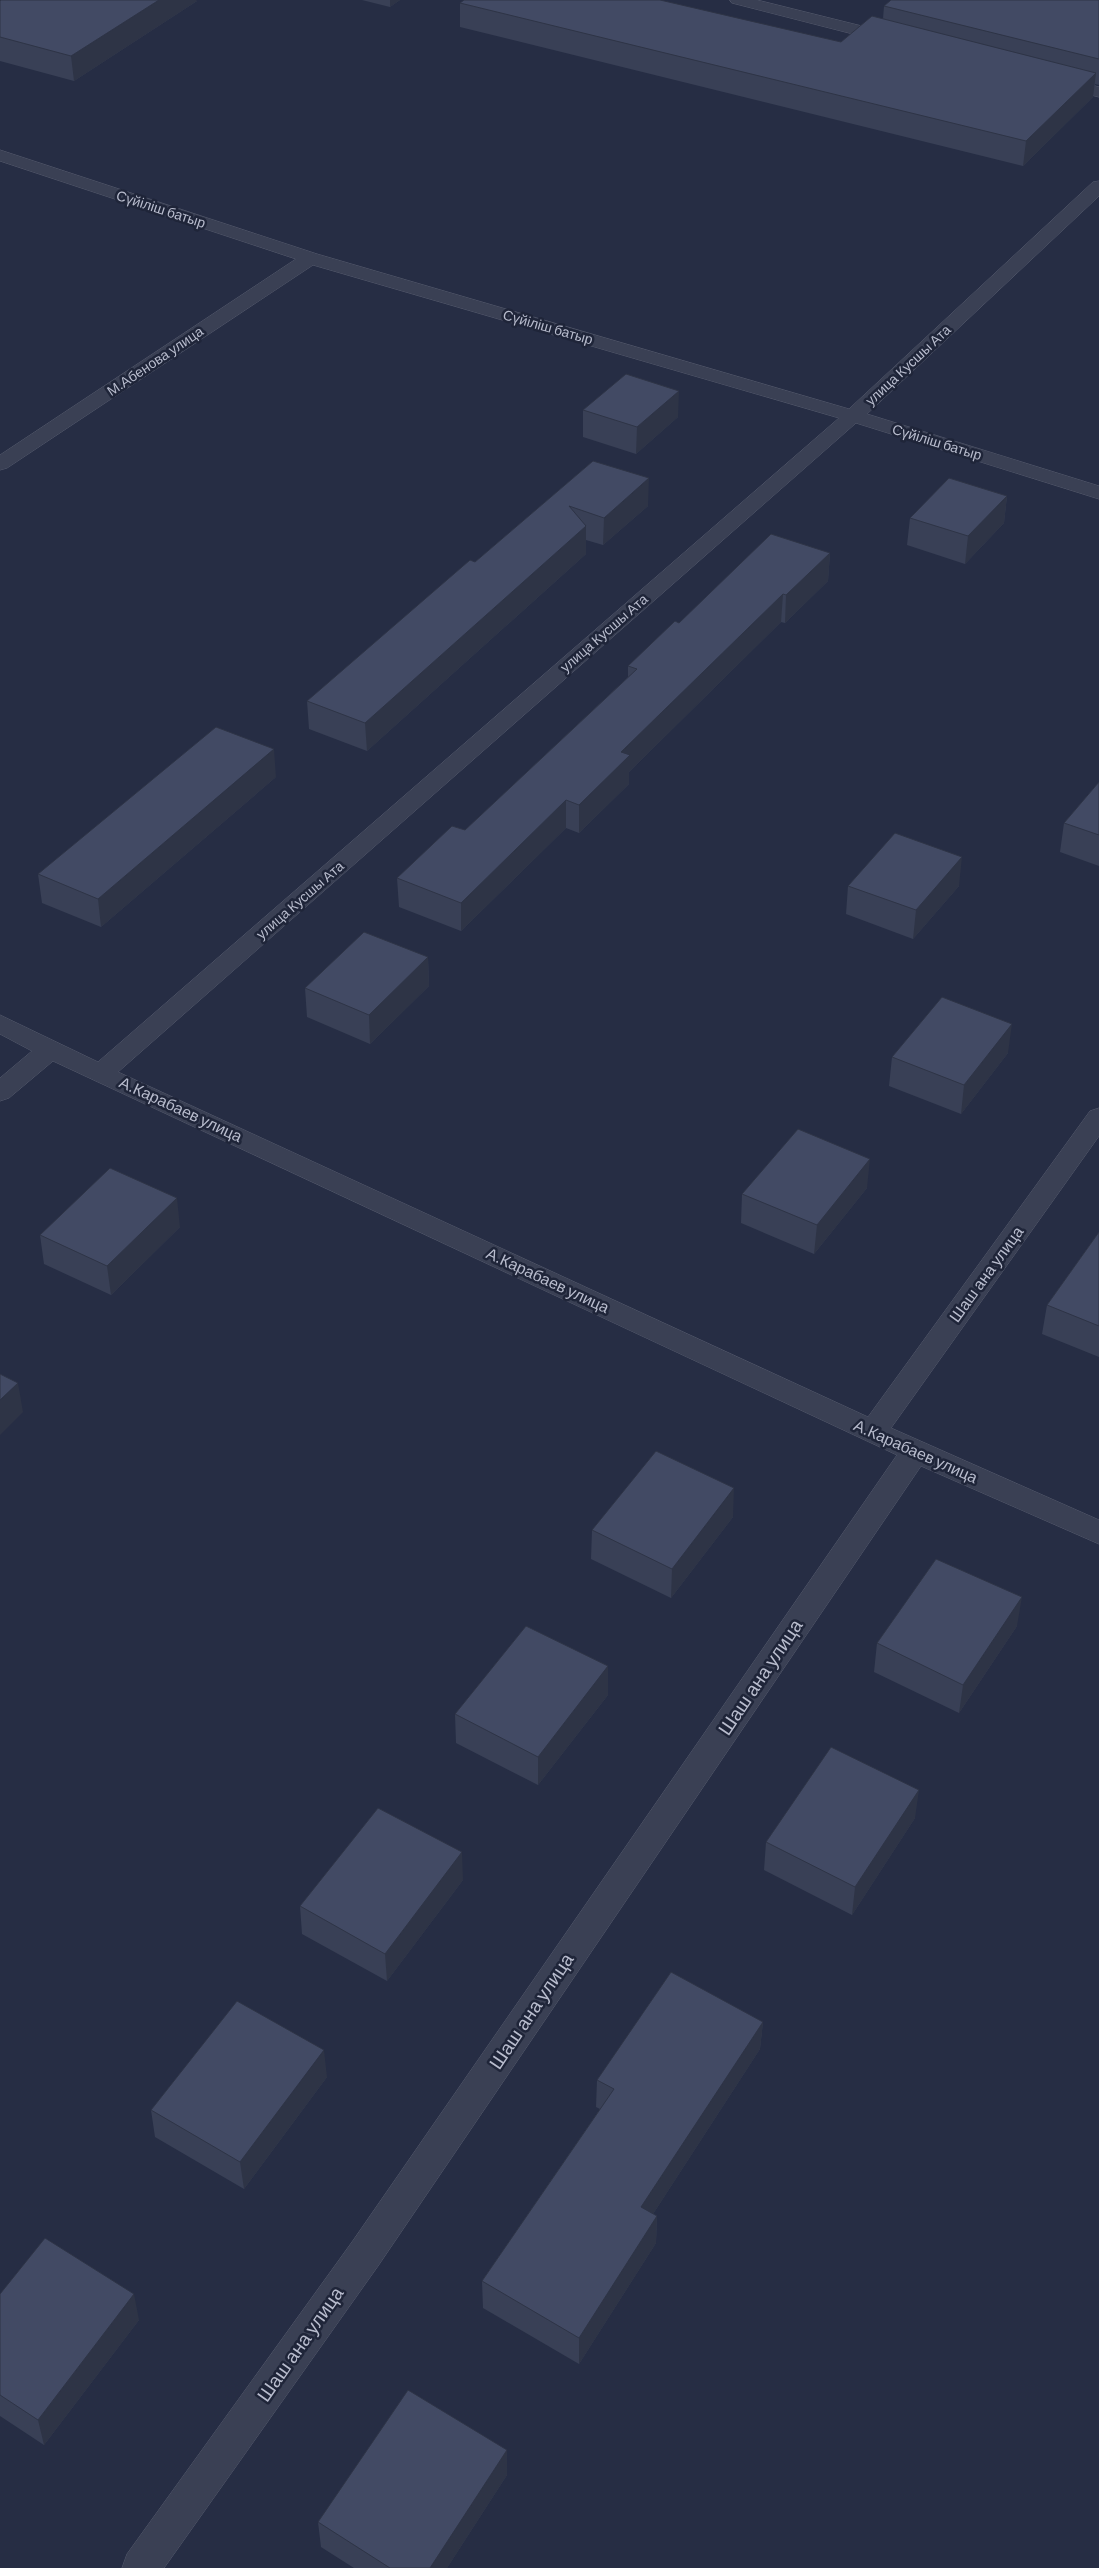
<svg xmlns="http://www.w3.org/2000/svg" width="1099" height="2568" font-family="Barlow,sans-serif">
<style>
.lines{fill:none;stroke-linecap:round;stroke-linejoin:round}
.minor-casing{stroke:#565b6e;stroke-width:1}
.minor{fill:#3a4054;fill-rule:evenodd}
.wall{fill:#394056}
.shaded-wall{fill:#2e3446}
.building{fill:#424a64;stroke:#2e3446}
.labels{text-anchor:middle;stroke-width:5;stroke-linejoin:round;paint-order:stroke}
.far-street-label{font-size:14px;fill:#b8bccd;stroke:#1f2539}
.street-label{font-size:16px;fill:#b8bccd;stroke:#1f2539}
.near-street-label{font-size:19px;fill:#b8bccd;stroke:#1f2539}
</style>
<rect width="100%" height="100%" fill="#262d44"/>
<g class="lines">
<defs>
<path id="minor" d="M 730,0 L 757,0 L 898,35 L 900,39 L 892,44 L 732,3 Z
M 1057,76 L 1099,87 L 1099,97 L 1051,85 L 1048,81 L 1051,77 Z
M 0,150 L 317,254 L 849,409 L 1093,182 L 1099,181 L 1099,196 L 867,414 L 1099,486 L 1099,499 L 856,423 L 118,1072 L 868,1417 L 1090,1111 L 1099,1108 L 1099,1136 L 891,1428 L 1099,1520 L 1099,1544 L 921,1466 L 378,2266 L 164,2568 L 122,2568 L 127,2554 L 352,2242 L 897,1455 L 53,1061 L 9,1098 L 0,1101 L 0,1078 L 32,1051 L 0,1034 L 0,1015 L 98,1062 L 839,418 L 313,265 L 7,468 L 0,470 L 0,455 L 296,259 L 0,161 Z"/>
</defs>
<use href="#minor" class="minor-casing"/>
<use href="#minor" class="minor"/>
</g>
<path class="wall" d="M 0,0 L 197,1 L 74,81 L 0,61 Z
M 362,0 L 400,0 L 390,7 Z
M 1099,0 L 1099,85 L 1095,84 L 1093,97 L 1023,166 L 460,27 L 460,3 L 841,42 L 883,19 L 884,6 Z
M 583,410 L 678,417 L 636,454 L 583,437 Z
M 593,461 L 648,506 L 603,545 L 586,540 L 586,554 L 367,751 L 309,729 L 307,701 L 475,562 Z
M 1007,496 L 1004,523 L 965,564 L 907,545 L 910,518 Z
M 830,553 L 828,581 L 785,623 L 781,622 L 629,772 L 629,784 L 579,833 L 566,828 L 461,931 L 399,907 L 397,878 L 465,830 L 628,677 L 628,666 L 679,623 Z
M 276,777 L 101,927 L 42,903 L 38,874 Z
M 1099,782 L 1099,866 L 1060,852 L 1064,823 Z
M 848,886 L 959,886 L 913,939 L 846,914 Z
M 428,957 L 429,986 L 370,1044 L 307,1017 L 305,988 Z
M 1008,1053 L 961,1114 L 889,1086 L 892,1057 Z
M 867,1188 L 814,1254 L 741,1223 L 742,1194 Z
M 180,1227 L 111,1295 L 44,1264 L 40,1235 Z
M 1099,1232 L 1099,1357 L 1042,1334 L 1047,1305 Z
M 733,1517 L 671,1598 L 591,1559 L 592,1530 Z
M 1017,1626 L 959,1713 L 874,1672 L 877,1643 Z
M 608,1695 L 538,1785 L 456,1743 L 455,1714 Z
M 915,1818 L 852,1915 L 764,1870 L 766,1842 Z
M 463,1880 L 387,1981 L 302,1934 L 300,1906 Z
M 763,2022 L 760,2049 L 653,2214 L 657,2216 L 656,2243 L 579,2364 L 483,2308 L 482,2281 L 600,2109 L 596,2107 L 597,2080 Z
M 327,2077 L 244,2189 L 155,2137 L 151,2110 Z
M 0,2294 L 139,2320 L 44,2445 L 0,2416 Z
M 507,2450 L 507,2475 L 447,2568 L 354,2568 L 321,2547 L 318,2522 Z"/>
<path class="shaded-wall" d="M 159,0 L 196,0 L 197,1 L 74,81 L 71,56 Z
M 390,0 L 400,0 L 390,7 Z
M 1096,73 L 1093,97 L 1023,166 L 1026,141 Z
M 679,391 L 678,417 L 636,454 L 637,427 Z
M 649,478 L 648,506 L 603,545 L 604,518 Z
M 1007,496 L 1004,523 L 965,564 L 968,536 Z
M 586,526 L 586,554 L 367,751 L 365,723 Z
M 830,553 L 828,581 L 785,623 L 786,595 Z
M 783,594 L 781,622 L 629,772 L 629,784 L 579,833 L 579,805 L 621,752 Z
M 274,749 L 276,777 L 101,927 L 98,899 Z
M 566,800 L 566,828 L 461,931 L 461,903 Z
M 962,857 L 959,886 L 913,939 L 916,910 Z
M 428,957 L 429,986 L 370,1044 L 369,1015 Z
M 1012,1024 L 1008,1053 L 961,1114 L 964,1085 Z
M 870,1159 L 867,1188 L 814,1254 L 817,1225 Z
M 177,1198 L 180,1227 L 111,1295 L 107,1266 Z
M 18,1383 L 23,1412 L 0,1435 L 0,1400 Z
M 734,1488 L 733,1517 L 671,1598 L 672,1569 Z
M 1022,1597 L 1017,1626 L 959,1713 L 963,1685 Z
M 608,1666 L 608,1695 L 538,1785 L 538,1757 Z
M 919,1790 L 915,1818 L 852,1915 L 855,1887 Z
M 462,1852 L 463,1880 L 387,1981 L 385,1954 Z
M 763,2022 L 760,2049 L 640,2234 L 641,2207 Z
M 324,2050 L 327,2077 L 244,2189 L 240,2162 Z
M 657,2216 L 656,2243 L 579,2364 L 579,2338 Z
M 134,2294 L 139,2320 L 44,2445 L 38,2420 Z
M 507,2450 L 507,2475 L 447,2568 L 430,2568 Z"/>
<path class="building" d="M 1,0 L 159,0 L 71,56 L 0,37 L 0,1 Z
M 464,0 L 660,0 L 841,42 L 872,16 L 1096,73 L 1026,141 L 460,3 Z
M 891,0 L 1099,0 L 1099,59 L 884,6 Z
M 626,374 L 679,391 L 637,427 L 583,410 Z
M 593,461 L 649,478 L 604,518 L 569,506 L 586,526 L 365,723 L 307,701 L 470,560 L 475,562 Z
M 949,478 L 1007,496 L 968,536 L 910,518 Z
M 771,534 L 830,553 L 786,595 L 783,594 L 621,752 L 630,755 L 579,805 L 566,800 L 461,903 L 397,878 L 452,826 L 465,830 L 637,669 L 628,666 L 675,621 L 679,623 Z
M 216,727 L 274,749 L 98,899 L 38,874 Z
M 1099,782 L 1099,835 L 1064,823 Z
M 895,833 L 962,857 L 916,910 L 848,886 Z
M 364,932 L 428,957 L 369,1015 L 305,988 Z
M 942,997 L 1012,1024 L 964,1085 L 892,1057 Z
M 798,1129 L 870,1159 L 817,1225 L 742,1194 Z
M 110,1168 L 177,1198 L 107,1266 L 40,1235 Z
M 1099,1232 L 1099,1326 L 1047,1305 Z
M 0,1374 L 18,1383 L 0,1400 Z
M 656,1451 L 734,1488 L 672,1569 L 592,1530 Z
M 936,1559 L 1022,1597 L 963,1685 L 877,1643 Z
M 526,1626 L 608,1666 L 538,1757 L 455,1714 Z
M 831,1747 L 919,1790 L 855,1887 L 766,1842 Z
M 378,1808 L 462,1852 L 385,1954 L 300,1906 Z
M 671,1972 L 763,2022 L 641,2207 L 657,2216 L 579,2338 L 482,2281 L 614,2089 L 597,2080 Z
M 237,2001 L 324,2050 L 240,2162 L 151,2110 Z
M 45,2238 L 134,2294 L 38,2420 L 0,2395 L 0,2294 Z
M 408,2390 L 507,2450 L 430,2568 L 390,2568 L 318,2522 Z"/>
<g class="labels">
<g class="far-street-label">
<text transform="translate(161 209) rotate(18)" y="5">Сүйіліш батыр</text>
<text transform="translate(548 327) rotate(16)" y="5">Сүйіліш батыр</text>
<text transform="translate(155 361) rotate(-34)" y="5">М.Абенова улица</text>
<text transform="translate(908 365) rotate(-43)" y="5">улица Кусшы Ата</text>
<text transform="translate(937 442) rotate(17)" y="5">Сүйіліш батыр</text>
<text transform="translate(604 633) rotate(-41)" y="5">улица Кусшы Ата</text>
<text transform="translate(300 900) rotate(-41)" y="5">улица Кусшы Ата</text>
</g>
<g class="street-label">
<text transform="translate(181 1109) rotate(25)" y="6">А.Карабаев улица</text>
<text transform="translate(986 1274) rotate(-54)" y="6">Шаш ана улица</text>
<text transform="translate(548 1280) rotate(25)" y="6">А.Карабаев улица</text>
<text transform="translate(916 1451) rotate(24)" y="6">А.Карабаев улица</text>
</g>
<g class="near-street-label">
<text transform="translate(760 1677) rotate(-56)" y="7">Шаш ана улица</text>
<text transform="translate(531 2011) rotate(-56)" y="7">Шаш ана улица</text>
<text transform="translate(300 2344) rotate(-55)" y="7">Шаш ана улица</text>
</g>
</g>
</svg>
